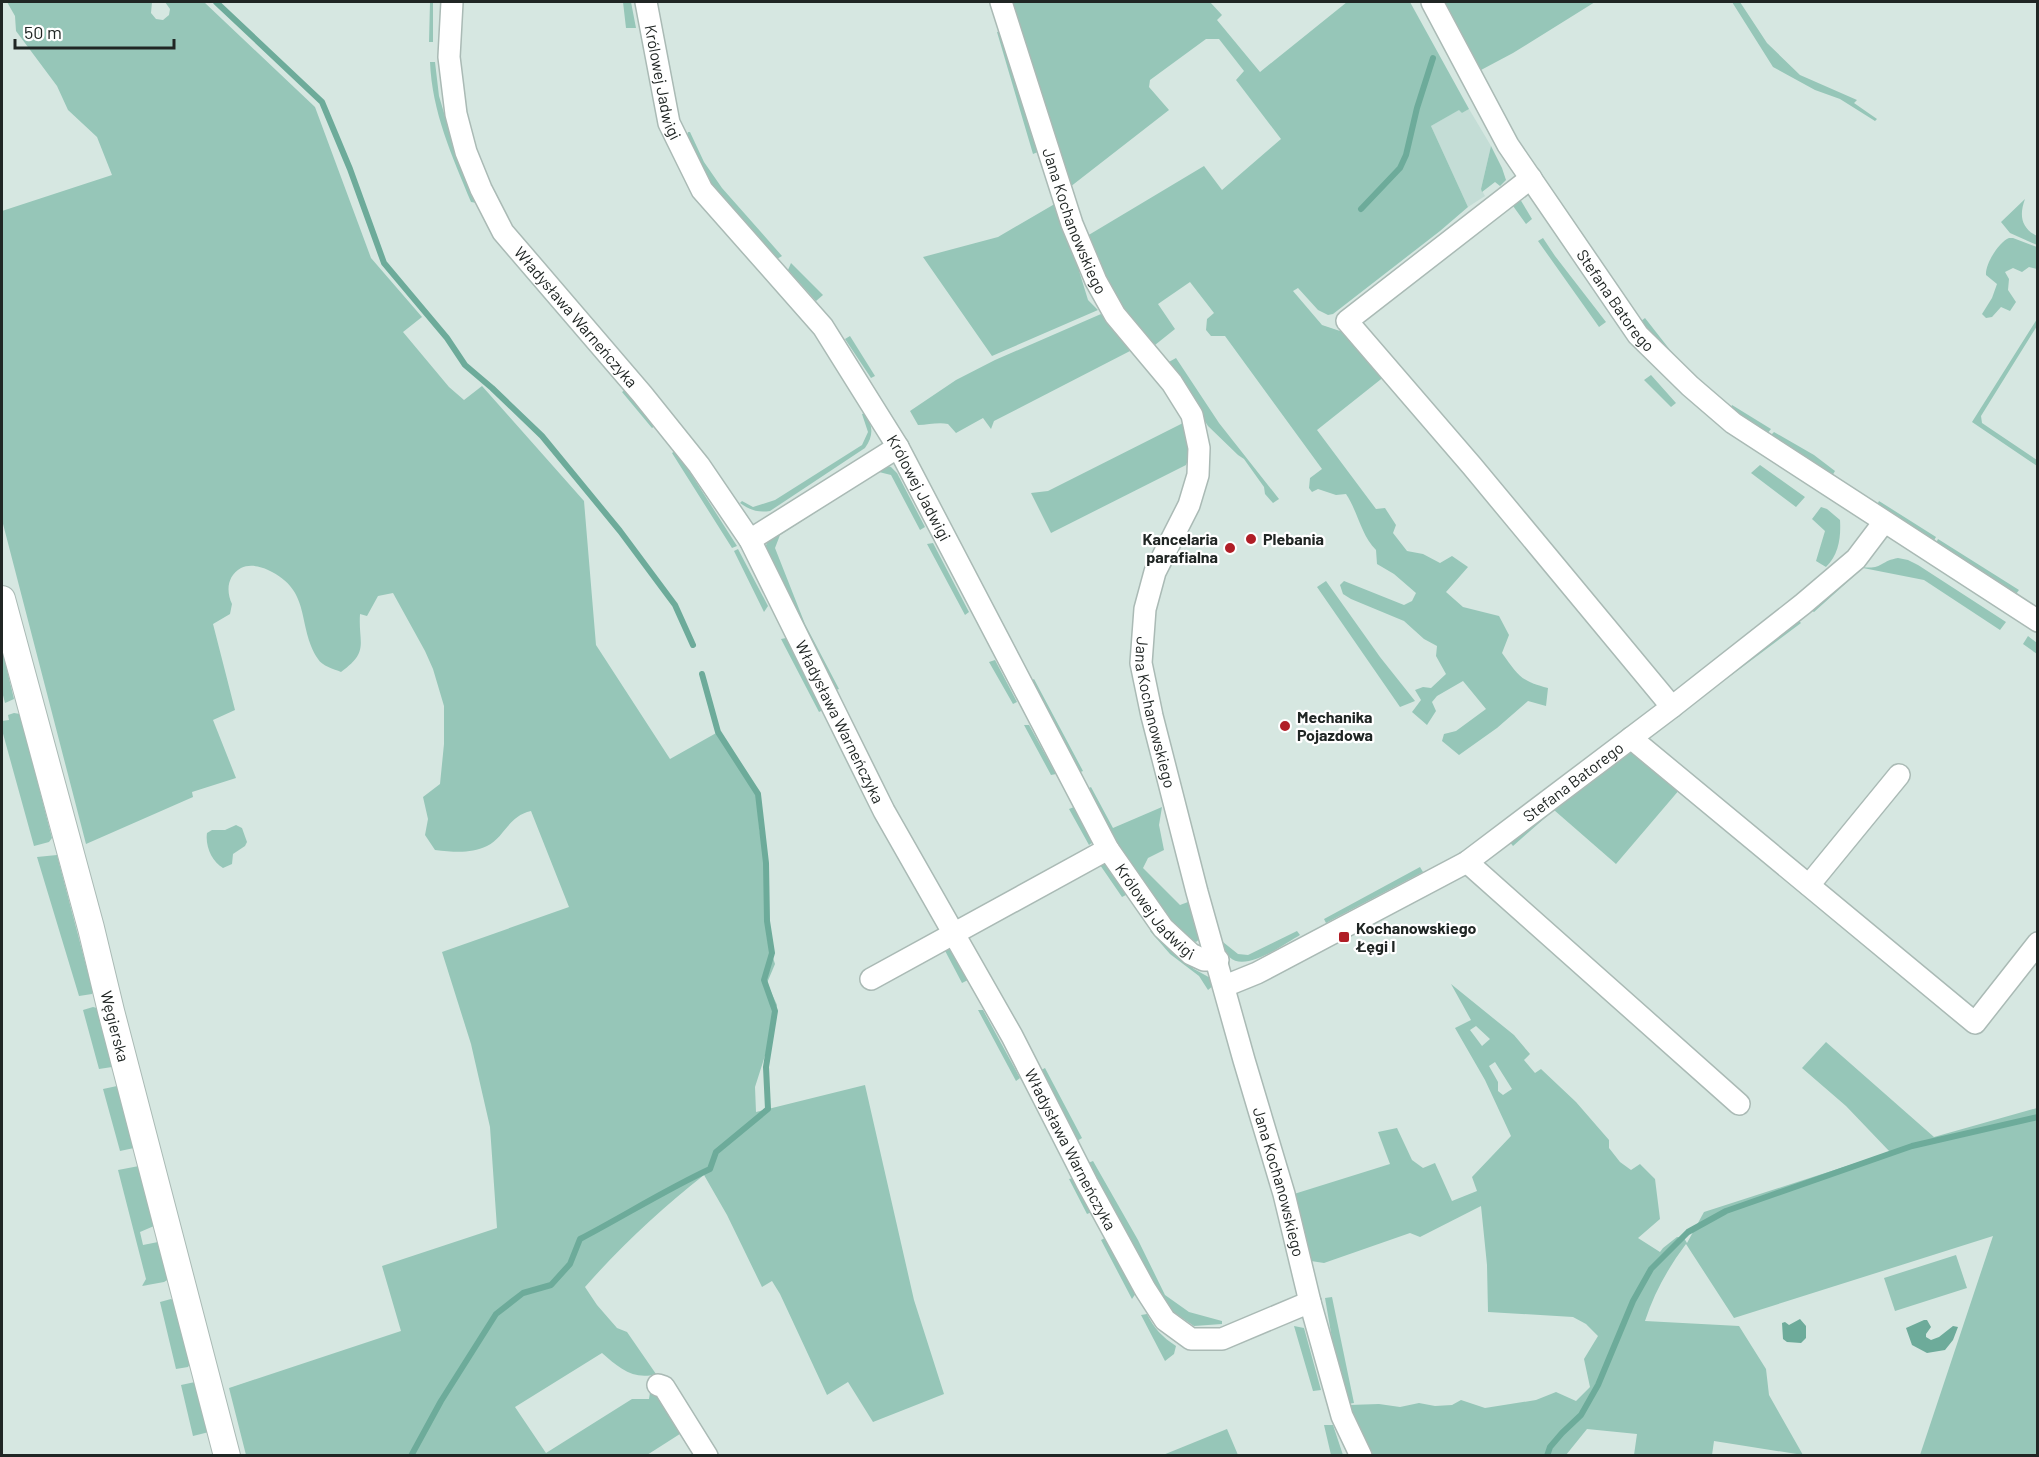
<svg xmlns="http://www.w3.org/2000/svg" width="2039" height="1457" font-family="Barlow,sans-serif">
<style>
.built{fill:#c4ddd6}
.green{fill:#96c6b8;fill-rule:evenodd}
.water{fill:#6dab9a}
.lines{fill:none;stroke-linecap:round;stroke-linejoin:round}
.stream{stroke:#6dab9a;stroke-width:6}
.minor-casing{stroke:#aabab5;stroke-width:24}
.major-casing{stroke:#aabab5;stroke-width:28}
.minor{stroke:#fff;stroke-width:21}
.major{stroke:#fff;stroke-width:26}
.poi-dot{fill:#b01e26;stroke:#fff;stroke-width:2}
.labels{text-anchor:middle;stroke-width:4.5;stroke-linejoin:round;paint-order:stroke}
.street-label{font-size:16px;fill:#202624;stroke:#fff}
.poi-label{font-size:16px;font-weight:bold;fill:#202624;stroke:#fff;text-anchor:start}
</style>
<rect width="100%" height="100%" fill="#d6e7e1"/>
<path class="built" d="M 1460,109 L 1462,113 L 1469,109 L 1491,146 L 1481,189 L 1485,196 L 1468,207 L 1431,126 Z"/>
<path class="green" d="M 7,2 L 152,2 L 151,13 L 156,19 L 163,20 L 169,15 L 170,9 L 165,2 L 157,2 L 204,2 L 315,107 L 371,258 L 422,317 L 403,332 L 449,387 L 464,400 L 482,386 L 584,501 L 596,645 L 670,759 L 718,732 L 758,794 L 759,828 L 766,863 L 767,939 L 775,964 L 767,983 L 777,1005 L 769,1043 L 755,1087 L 756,1112 L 865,1085 L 914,1300 L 944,1394 L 873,1422 L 848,1382 L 827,1395 L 780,1294 L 772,1281 L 762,1287 L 727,1215 L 704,1175 C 661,1209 621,1246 585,1287 L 597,1305 L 617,1328 L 627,1332 L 656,1374 C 634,1381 618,1367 602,1353 L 515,1407 L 546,1453 L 632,1399 L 649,1399 L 651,1386 L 683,1432 L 647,1455 L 246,1455 L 229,1388 L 401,1331 L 382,1266 L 497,1228 L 490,1127 L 471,1044 L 442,952 L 569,907 L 531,811 C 508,816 505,837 487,846 C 470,854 454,852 435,850 L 425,835 L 428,819 L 423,797 L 440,784 L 444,744 L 444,706 L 433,669 L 425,651 L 393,593 L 378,596 L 367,616 L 360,614 C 358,644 370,651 341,672 C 334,669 322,666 318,659 C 296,625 313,591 268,570 C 260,566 249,564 241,568 C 227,576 226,591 232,604 L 230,614 L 213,624 L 235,710 L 213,720 L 236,778 L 192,792 L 193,797 L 86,844 L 2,520 L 2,211 L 112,175 L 97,137 L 68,110 L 57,86 L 16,31 L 15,16 Z
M 430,2 L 433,2 L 433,42 L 429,42 Z
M 623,2 L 631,2 L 636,28 L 626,28 Z
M 1009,2 L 1210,2 L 1222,15 L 1217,20 L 1260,72 L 1347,2 L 1410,2 L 1469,109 L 1462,113 L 1459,110 L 1431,126 L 1468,207 L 1440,231 L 1333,314 L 1328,315 L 1318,310 L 1298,288 L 1293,291 L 1322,325 L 1349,334 L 1385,376 L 1317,430 L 1376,509 L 1385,508 L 1396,525 L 1393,533 L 1407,551 L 1423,554 L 1440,563 L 1452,556 L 1468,567 L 1446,592 L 1463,607 L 1499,616 L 1509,635 L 1502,653 C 1518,675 1520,681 1548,688 L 1546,706 L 1528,701 L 1497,728 L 1459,755 L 1442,741 L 1444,734 L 1456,731 L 1486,709 L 1463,681 L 1437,696 L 1432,702 L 1436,711 L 1427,725 L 1412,712 L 1421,700 L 1415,690 L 1423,687 L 1431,688 L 1446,674 L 1436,656 L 1437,646 L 1424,639 L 1404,621 L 1351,599 L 1343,594 L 1340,585 L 1344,581 L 1404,605 L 1412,601 L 1416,593 L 1394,574 L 1377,564 L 1376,550 C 1361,535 1358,512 1346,494 L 1336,495 L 1318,489 L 1312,492 L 1309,488 L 1310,478 L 1322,469 L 1225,336 L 1211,336 L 1206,330 L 1207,319 L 1214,313 L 1190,282 L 1158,304 L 1175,329 L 1155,345 L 1132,323 L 1107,287 L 1087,236 L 1204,166 L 1222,190 L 1281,139 L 1236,80 L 1244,71 L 1219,39 L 1206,39 L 1150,80 L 1149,87 L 1169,110 L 1070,187 Z
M 1442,2 L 1595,2 L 1513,53 L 1481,70 Z
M 1732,2 L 1740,2 L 1767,43 L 1800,75 L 1857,100 L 1854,103 L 1877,119 L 1875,121 L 1840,99 L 1815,90 L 1773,67 Z
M 1004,31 L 1040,151 L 1033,154 L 997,32 Z
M 430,62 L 435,62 L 439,96 L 457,157 L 477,203 L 471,202 C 452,156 432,112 430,62 Z
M 688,132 L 690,132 L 704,162 L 722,188 L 782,256 L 777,259 C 751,232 725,207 706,176 C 698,164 693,150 686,138 Z
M 1491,146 L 1502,168 L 1506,180 L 1500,186 L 1495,182 L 1482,192 L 1481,189 Z
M 1508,199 L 1520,199 L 1532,219 L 1526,224 Z
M 2025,199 C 2019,215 2021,228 2037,236 L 2037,245 L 2010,233 L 2001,222 Z
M 1058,202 L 1088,300 L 1098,310 L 992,356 L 923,257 L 998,237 Z
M 1543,238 L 1555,256 L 1606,322 L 1599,327 L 1538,241 Z
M 2009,238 L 2013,238 L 2037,247 L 2037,269 L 2029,267 L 2022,272 L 2013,268 L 2005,272 L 2009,279 L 2008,290 L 2016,302 L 2010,311 L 2001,307 L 1992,317 L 1986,318 L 1982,314 L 1992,298 L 1997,284 L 1986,275 C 1985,264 1999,242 2009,238 Z
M 791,263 L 823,295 L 816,301 L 788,270 Z
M 1101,314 L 1130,351 L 994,421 L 991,429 L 983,418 L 956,433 L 948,424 C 938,422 928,425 918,425 L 910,411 L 956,380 L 995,360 Z
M 1645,318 L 1674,355 L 1672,356 L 1641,321 Z
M 2037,319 L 2037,326 L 1981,416 L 1982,423 L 2037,460 L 2037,466 L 1972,422 Z
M 850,336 L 875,376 L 871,378 L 845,339 Z
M 1176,358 L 1219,423 L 1279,499 L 1273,503 L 1265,494 L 1264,487 L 1244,459 L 1238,455 L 1208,426 L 1167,363 Z
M 1651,375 L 1676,403 L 1671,407 L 1644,380 Z
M 629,387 L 658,424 L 652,428 L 622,392 Z
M 1732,405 L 1771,429 L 1767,434 L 1730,409 Z
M 865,413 C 873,426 874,435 865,448 L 770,511 C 758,513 750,510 740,503 L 742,501 L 753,507 L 775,500 L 862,445 L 868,432 L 862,414 Z
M 1183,423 C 1188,438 1193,452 1186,465 L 1051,533 L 1031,493 L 1048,491 Z
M 1774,432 L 1814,455 L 1835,471 L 1832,476 L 1770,436 Z
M 675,451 L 679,455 L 737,546 L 732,548 L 672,453 Z
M 885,465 L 891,467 L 897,473 L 925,527 L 920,530 L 891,475 L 879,472 L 780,535 L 775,548 L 805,624 L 839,689 L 836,690 L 767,562 L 766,545 L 772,535 Z
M 1760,465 L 1805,497 L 1796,507 L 1751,473 Z
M 1879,501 L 1936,537 L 1933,542 L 1877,505 Z
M 1821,507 L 1827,509 L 1840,520 C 1841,537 1839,554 1826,567 L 1816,561 L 1825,531 L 1812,519 Z
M 1938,539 L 2019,590 L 2016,594 L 1936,543 Z
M 933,543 L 969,612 L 965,615 L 927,544 Z
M 738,549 L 768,606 L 764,612 L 734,551 Z
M 1898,558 L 1908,560 L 1918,565 L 2006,622 L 2000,630 L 1924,580 L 1863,568 L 1814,612 L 1809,609 L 1862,567 C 1882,570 1880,561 1898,558 Z
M 1326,581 L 1380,657 L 1415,701 L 1400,707 L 1317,587 Z
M 1797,619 L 1801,623 L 1725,680 L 1724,675 Z
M 2028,636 L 2037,643 L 2037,654 L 2023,644 Z
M 786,638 L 823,710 L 819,712 L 781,639 Z
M 2,649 L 14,699 L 5,703 L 2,691 Z
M 995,660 L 1017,702 L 1013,704 L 989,662 Z
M 1034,679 L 1083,771 L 1078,773 L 1029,682 Z
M 14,713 L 20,714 L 52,838 L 49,842 L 34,846 L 2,730 L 2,721 L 9,720 L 8,715 Z
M 1029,725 L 1056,774 L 1051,775 L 1024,725 Z
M 1631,750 L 1680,789 L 1616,864 L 1554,810 L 1513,846 L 1509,841 Z
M 1091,787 L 1113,828 L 1162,807 L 1159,825 L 1164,850 L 1148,858 L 1143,868 L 1180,905 L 1188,902 L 1201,938 L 1196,942 C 1186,938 1179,930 1171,922 C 1134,883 1111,836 1087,789 Z
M 1074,807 L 1093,842 L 1089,845 L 1069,809 Z
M 236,825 L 242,828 L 247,842 L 245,846 L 233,854 L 232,864 L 223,868 C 212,862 205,846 207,833 L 212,830 L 225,830 Z
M 57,855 L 93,992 L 92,994 L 79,996 L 37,857 Z
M 1103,861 L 1126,895 L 1122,897 L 1098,862 Z
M 1420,867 L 1423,872 L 1326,923 L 1324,919 Z
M 1154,930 L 1177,955 L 1194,969 L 1214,980 L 1214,985 L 1208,990 L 1199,976 L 1170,954 L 1150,931 Z
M 1297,931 L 1300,935 C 1281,946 1229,985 1223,942 L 1238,954 L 1248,955 Z
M 942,945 L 949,945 L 968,980 L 962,983 Z
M 1451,984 L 1514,1035 L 1530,1054 L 1524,1060 L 1535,1073 L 1541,1069 L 1576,1102 L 1609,1140 L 1609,1148 L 1620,1162 L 1631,1170 L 1640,1164 L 1655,1179 L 1660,1219 L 1638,1238 L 1660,1252 L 1663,1248 L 1677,1237 L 1684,1238 L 1687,1243 L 1704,1212 L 1890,1152 L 1846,1106 L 1802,1068 L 1826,1042 L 1934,1137 L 2037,1108 L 2037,1455 L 1920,1455 L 1993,1236 L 1734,1318 L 1686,1244 C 1668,1268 1654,1293 1645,1321 L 1739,1326 L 1766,1369 L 1769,1395 L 1803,1455 L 1714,1441 L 1712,1455 L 1634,1455 L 1637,1434 L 1587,1429 L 1566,1455 L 1369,1455 L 1349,1405 L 1379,1404 L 1400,1407 L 1419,1403 L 1435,1406 L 1452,1405 L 1461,1400 L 1485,1408 L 1536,1400 L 1556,1392 L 1576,1401 L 1590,1387 L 1584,1359 L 1598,1336 L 1586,1324 L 1573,1317 L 1488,1312 L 1487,1265 L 1481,1206 L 1420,1237 L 1410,1233 L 1324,1263 L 1311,1261 L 1294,1194 L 1390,1164 L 1378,1132 L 1397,1128 L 1412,1160 L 1423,1168 L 1435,1163 L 1452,1201 L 1477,1191 L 1472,1177 L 1511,1136 L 1485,1080 L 1455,1028 L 1471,1020 ZM 1476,1026 L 1490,1039 L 1482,1046 L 1470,1030 ZM 1495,1062 L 1512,1089 L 1503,1095 L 1498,1091 L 1498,1082 L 1489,1066 Z
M 93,1007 L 97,1008 L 112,1067 L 99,1069 L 83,1010 Z
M 978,1010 L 983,1010 L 1020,1078 L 1016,1081 Z
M 1045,1068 L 1082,1138 L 1077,1141 L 1039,1071 Z
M 117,1086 L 134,1148 L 120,1151 L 103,1089 Z
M 1093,1161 L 1138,1240 L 1165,1295 L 1189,1312 L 1222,1321 L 1222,1324 L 1194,1326 L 1161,1304 L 1133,1244 L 1088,1163 Z
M 139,1166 L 154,1226 L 140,1232 L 143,1245 L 158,1242 L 169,1279 L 164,1282 L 142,1286 L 146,1279 L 118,1170 Z
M 1073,1178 L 1092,1212 L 1087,1214 L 1069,1179 Z
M 1105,1238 L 1136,1293 L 1132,1299 L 1101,1240 Z
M 1956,1255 L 1967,1288 L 1895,1311 L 1884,1278 Z
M 1332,1297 L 1354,1403 L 1348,1404 L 1335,1356 L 1325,1298 Z
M 171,1299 L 174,1301 L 191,1362 L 188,1367 L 176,1369 L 160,1302 Z
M 1147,1314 C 1154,1328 1162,1337 1176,1346 L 1174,1354 L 1165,1361 L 1141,1315 Z
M 1294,1326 L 1304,1328 L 1321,1390 L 1313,1391 Z
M 195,1382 L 209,1432 L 193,1436 L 181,1385 Z
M 1324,1425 L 1333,1425 L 1343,1455 L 1331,1455 Z
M 1227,1429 L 1238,1455 L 1163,1455 Z"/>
<path class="water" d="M 1800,1319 L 1806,1326 L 1806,1338 L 1801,1343 L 1787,1342 L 1783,1339 L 1782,1323 L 1785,1322 L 1789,1325 Z
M 1924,1320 L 1927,1320 L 1931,1327 L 1926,1334 L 1926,1337 L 1931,1340 L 1939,1337 L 1953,1326 L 1958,1327 L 1953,1340 L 1945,1350 L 1927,1353 L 1912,1345 L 1906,1328 Z"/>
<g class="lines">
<path class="stream" d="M 216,2 L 322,102 L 350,169 L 384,263 L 447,338 L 465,365 L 492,388 L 542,436 L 620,531 L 675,605 L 693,645
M 1361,209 L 1400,168 L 1406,155 L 1417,108 L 1433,58
M 411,1456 L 441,1401 L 496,1314 L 523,1293 L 551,1285 L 570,1264 L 580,1239 C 624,1216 665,1190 710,1169 L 716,1152 L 768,1109 L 766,1067 L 775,1011 L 764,980 L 772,953 L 767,921 L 766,863 L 758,794 L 718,732 L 702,674
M 1547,1456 L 1550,1447 L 1562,1433 L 1581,1415 L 1598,1385 L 1633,1301 L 1651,1269 L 1688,1232 L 1726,1211 L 1912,1146 L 2038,1117"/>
<defs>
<g id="minor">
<path id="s1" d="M 452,2 L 449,57 L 456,114 L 466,152 L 481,189 L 503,232 L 642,394 L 699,465 L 750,540 L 884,811 L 1012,1036 L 1087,1183 L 1145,1289 L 1165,1320 L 1191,1339 L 1222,1339 L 1310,1302"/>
<path id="s2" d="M 646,2 L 669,123 L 702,190 L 823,327 L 898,447 L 1108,849 L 1163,928 L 1191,954 L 1204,960 L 1218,960"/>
<path id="s3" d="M 1001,2 L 1072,224 L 1096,281 L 1115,315 L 1172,383 L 1192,415 L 1199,448 L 1198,475 L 1189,505 L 1155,572 L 1145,609 L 1141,663 L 1152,716 L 1197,892 L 1244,1060 L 1284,1194 L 1310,1302 L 1342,1416 L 1361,1456"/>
<path id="s4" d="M 1432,2 L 1508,145 L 1638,335 L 1690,386 L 1733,423 L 2038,621"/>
<path d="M 1531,178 L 1347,321 L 1472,466 L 1672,707"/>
<path d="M 750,540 L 898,447"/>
<path d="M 1631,738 L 1975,1023 L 2038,943"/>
<path d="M 1467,862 L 1739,1104"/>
<path d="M 1809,885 L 1899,775"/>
<path d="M 871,979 L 1108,849"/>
<path id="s5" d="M 1225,986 L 1257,973 L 1467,862 L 1672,707 L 1803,604 L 1856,559 L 1884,522"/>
<path d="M 658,1385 L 664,1387 L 707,1456"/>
</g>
<g id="major">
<path id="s6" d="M 2,599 L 91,928 L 111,1011 L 227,1456"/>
</g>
</defs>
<use href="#minor" class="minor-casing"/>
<use href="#major" class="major-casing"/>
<use href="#minor" class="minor"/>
<use href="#major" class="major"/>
</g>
<g class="poi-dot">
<circle cx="1251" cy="539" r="6"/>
<circle cx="1230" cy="548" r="6"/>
<circle cx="1285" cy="726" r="6"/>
<rect x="1338" y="931" width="12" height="12" rx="3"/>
</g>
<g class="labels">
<g class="street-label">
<text dy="6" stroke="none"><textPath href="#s2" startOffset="82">Królowej Jadwigi</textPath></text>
<text dy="6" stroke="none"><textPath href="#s3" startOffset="231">Jana Kochanowskiego</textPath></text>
<text dy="6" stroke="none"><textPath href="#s4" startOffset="351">Stefana Batorego</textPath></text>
<text dy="6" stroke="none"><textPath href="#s1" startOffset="352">Władysława Warneńczyka</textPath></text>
<text dy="6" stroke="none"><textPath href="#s2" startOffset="568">Królowej Jadwigi</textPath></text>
<text dy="6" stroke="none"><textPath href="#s3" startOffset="771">Jana Kochanowskiego</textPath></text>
<text dy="6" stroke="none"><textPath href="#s1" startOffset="838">Władysława Warneńczyka</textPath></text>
<text dy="6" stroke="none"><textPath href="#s5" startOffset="405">Stefana Batorego</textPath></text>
<text dy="6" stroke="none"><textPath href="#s2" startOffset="1054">Królowej Jadwigi</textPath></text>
<text dy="6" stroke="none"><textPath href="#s6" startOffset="442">Węgierska</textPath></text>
<text dy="6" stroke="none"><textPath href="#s1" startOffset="1324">Władysława Warneńczyka</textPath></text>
<text dy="6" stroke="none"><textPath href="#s3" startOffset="1257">Jana Kochanowskiego</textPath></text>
</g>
<g class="poi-label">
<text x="1218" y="545" text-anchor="end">Kancelaria<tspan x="1218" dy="18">parafialna</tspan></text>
<text x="1263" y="545">Plebania</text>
<text x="1297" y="723">Mechanika<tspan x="1297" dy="18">Pojazdowa</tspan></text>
<text x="1356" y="934">Kochanowskiego<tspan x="1356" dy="18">Łęgi I</tspan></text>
</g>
</g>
<rect width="2039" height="1457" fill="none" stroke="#202624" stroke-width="6"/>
<path d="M15 39v9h159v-9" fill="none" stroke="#202624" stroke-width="3"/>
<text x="24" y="39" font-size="18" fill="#202624" stroke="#ffffff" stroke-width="4.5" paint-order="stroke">50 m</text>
</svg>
